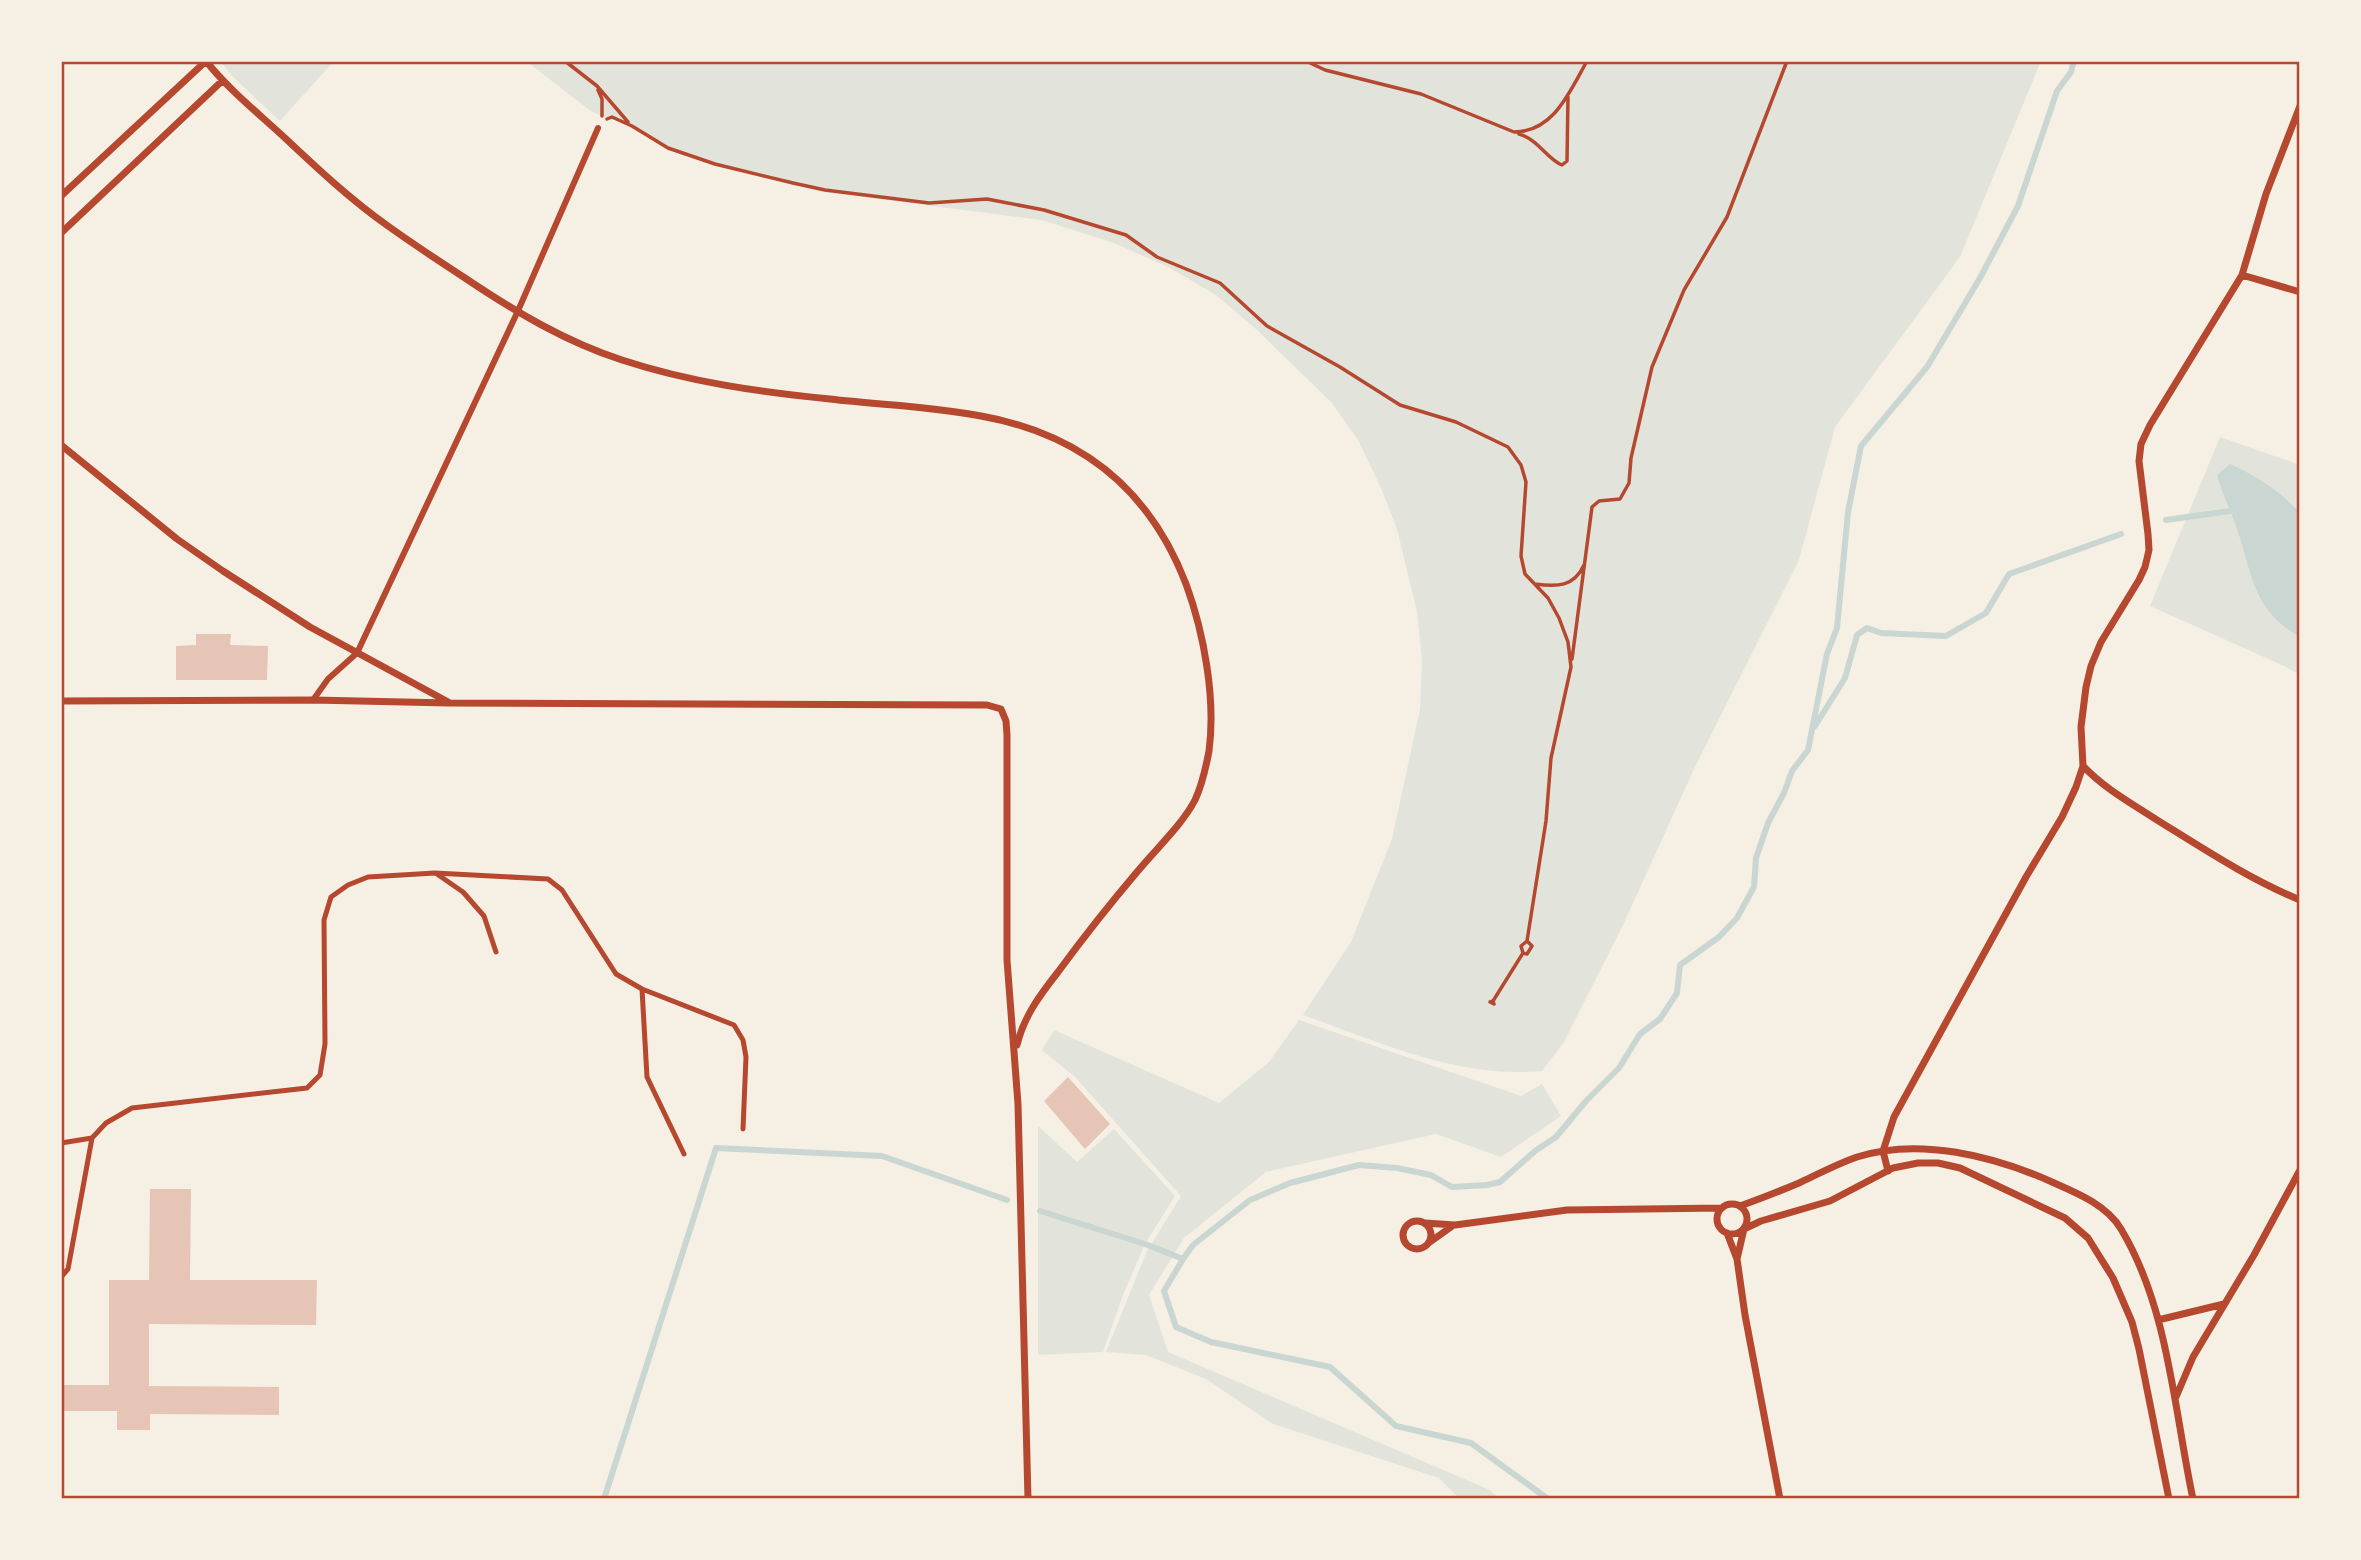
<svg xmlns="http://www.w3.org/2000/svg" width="2361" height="1560" font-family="'Titillium Web',sans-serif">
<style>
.green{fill:#e2e4dc}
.water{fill:#c9d6d2}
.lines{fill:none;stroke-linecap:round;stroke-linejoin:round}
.stream{stroke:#c9d6d2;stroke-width:6}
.building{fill:#e6c5b7}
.path{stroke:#b5482f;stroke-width:3.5}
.service{stroke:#b5482f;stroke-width:5}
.pedestrian{stroke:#b5482f;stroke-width:6}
.minor{stroke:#b5482f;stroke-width:7}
.neatline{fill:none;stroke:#b5482f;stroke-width:2.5}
</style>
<rect width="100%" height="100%" fill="#f6efe4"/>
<path class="green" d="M 220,61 L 334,61 L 280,121 L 235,79 Z
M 526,61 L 2041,61 L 1960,257 L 1835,427 L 1799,560 L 1694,769 L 1623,925 L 1564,1042 L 1542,1071 C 1459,1079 1379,1042 1303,1015 L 1351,942 L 1392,839 L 1420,709 L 1422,660 L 1417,612 L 1397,529 L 1381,488 L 1358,440 L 1331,402 L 1257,330 L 1216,295 L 1168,267 L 1114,243 L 1042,220 L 824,192 L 716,165 L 667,149 L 625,124 L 592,112 Z
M 2220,437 L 2300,465 L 2300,675 L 2284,666 L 2150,606 Z
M 1299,1020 L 1521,1096 L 1542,1084 L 1561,1116 L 1501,1157 L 1436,1134 L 1266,1172 L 1184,1238 L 1149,1295 L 1168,1352 L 1490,1490 L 1499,1499 L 1460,1499 L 1439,1478 L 1273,1424 L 1206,1379 L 1146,1355 L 1106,1352 L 1147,1251 L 1181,1196 L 1075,1077 L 1042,1050 L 1054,1030 L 1219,1103 L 1269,1062 Z
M 1038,1126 L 1077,1162 L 1114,1129 L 1175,1196 L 1145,1244 L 1123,1295 L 1103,1352 L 1038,1355 Z"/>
<path class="water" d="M 2230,464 C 2257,476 2280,491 2300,513 L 2300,637 C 2251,609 2253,574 2236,526 C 2230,509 2222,493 2217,475 Z"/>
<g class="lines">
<path class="stream" d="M 2166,520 L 2230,511
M 1815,726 L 1845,678 L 1857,635 L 1867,628 L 1881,633 L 1946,636 L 1986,613 L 2009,574 L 2121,534
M 1040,1211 L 1145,1244 L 1183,1259 L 1164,1291 L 1176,1327 L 1211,1342 L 1330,1367 L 1396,1426 L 1471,1443 L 1548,1499
M 1183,1259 L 1193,1245 L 1250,1200 L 1290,1183 L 1359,1165 L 1397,1168 L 1431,1175 L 1452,1187 L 1487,1185 L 1500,1182 L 1535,1151 L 1556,1137 L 1586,1101 L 1619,1068 L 1640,1034 L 1660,1019 L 1677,993 L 1680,965 L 1719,937 L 1737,918 L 1754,887 L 1756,858 L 1768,823 L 1784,793 L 1792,771 L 1808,750 L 1827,654 L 1837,628 L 1848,512 L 1861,446 L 1927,367 L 1980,278 L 2018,206 L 2057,91 L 2071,72 L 2074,61
M 604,1499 L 716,1148 L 882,1156 L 1007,1200"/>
</g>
<path class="building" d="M 196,634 L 231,634 L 230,645 L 268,646 L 267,680 L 176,680 L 176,646 L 196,645 Z
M 1068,1077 L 1110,1124 L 1085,1149 L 1044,1101 Z
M 150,1189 L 191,1189 L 190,1280 L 317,1280 L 316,1325 L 149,1324 L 149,1386 L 279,1387 L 279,1415 L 150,1414 L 150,1430 L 117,1430 L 117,1411 L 61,1411 L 61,1385 L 109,1385 L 109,1280 L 149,1280 Z"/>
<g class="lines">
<path class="path" d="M 565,61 L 597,86 L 628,122
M 1306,61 L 1325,70 L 1421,94 L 1514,132 C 1554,132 1570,91 1587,61
M 598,90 L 602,99 L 602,116
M 607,119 L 612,117 L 632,126 L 668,148 L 715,164 L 793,183 L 825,190 L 929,203 L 987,199 L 1044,210 L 1126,235 L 1157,257 L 1220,283 L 1267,326 L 1340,367 L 1400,405 L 1456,422 L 1508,447 L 1521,465 L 1526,482 L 1521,556 L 1525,574 L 1548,598 L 1559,618 L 1568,642 L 1571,667
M 1519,134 C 1539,140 1546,158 1562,165 L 1567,161 L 1568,97
M 1535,584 C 1557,587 1574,587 1584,565
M 1572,659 L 1592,507 L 1599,501 L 1620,499 L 1629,483 L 1631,458 L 1652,367 L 1684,290 L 1727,217 L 1787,61
M 1523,953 L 1521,946 L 1527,941
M 1493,1001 L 1494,1004 L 1490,1002 L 1493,1001 L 1523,953 L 1527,954 L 1532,946 L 1527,941 L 1546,821 L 1551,758 L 1571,667"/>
<path class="service" d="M 437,874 L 463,892 L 484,916 L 496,952
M 642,989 L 647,1077 L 684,1154
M 61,1143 L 92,1138 L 106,1123 L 132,1108 L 307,1088 L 320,1075 L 325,1044 L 324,920 L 331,897 L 348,885 L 368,877 L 435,873 L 548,879 L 562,890 L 616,974 L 642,989 L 734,1025 L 743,1040 L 746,1057 L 743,1129
M 61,1277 L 68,1269 L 92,1138"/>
<path class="pedestrian" d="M 313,700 L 328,679 L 357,653 L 517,313 L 598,128"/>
<path class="minor" d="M 206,61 C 229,90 258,113 285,138 C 318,169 351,200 388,226 C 413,244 439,261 465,278 C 514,311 566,342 622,360 C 689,382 759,392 830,399 C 880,405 931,406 981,416 C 1081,434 1150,490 1186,584 C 1204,633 1216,699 1209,751 C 1206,767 1202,785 1195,800 C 1182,825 1155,850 1137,872 C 1109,905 1083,938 1058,972 C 1040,995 1024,1016 1017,1045
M 61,196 L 206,61
M 61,233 L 222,81
M 2242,275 L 2300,292
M 61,445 L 177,539 L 223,571 L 310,627 L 450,703 L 987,705 L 1001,709 L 1006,721 L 1007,735 L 1007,960 L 1018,1104 L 1028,1499
M 61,701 L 313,700 L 449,703
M 2083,766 C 2105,789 2131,803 2157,820 C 2204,849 2249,879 2300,900
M 1888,1171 L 1883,1151 L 1894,1117 L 2026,877 L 2062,817 L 2076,787 L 2083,766 L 2081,727 L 2086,687 L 2091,666 L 2101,642 L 2139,580 L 2145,567 L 2149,550 L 2148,534 L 2139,461 L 2141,444 L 2150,425 L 2242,275 L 2266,194 L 2300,106
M1717 1219a15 15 0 1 1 30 0a15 15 0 1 1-30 0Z
M 1740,1206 C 1760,1199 1780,1191 1799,1183 C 1818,1174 1837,1164 1857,1157 C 1919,1137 1994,1156 2052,1182 C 2077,1193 2107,1205 2121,1229 C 2169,1309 2174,1410 2193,1499
M1403 1235a14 14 0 1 1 28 0a14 14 0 1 1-28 0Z
M 1425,1223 L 1455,1225 L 1567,1210 L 1722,1208
M 1727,1233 L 1737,1259 L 1745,1315 L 1780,1499
M 1430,1242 L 1451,1227
M 1737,1259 L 1744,1229 L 1761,1221 L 1830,1201 L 1893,1168 L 1918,1163 L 1938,1163 L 1960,1168 L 2065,1218 L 2088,1238 L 2113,1278 L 2132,1322 L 2139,1349 L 2169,1499
M 2158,1320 L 2224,1304
M 2176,1397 L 2193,1357 L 2254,1255 L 2300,1170"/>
</g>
<rect width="2361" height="1560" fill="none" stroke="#f6efe4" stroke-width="126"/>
<rect x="63" y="63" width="2235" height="1434" class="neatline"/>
</svg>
